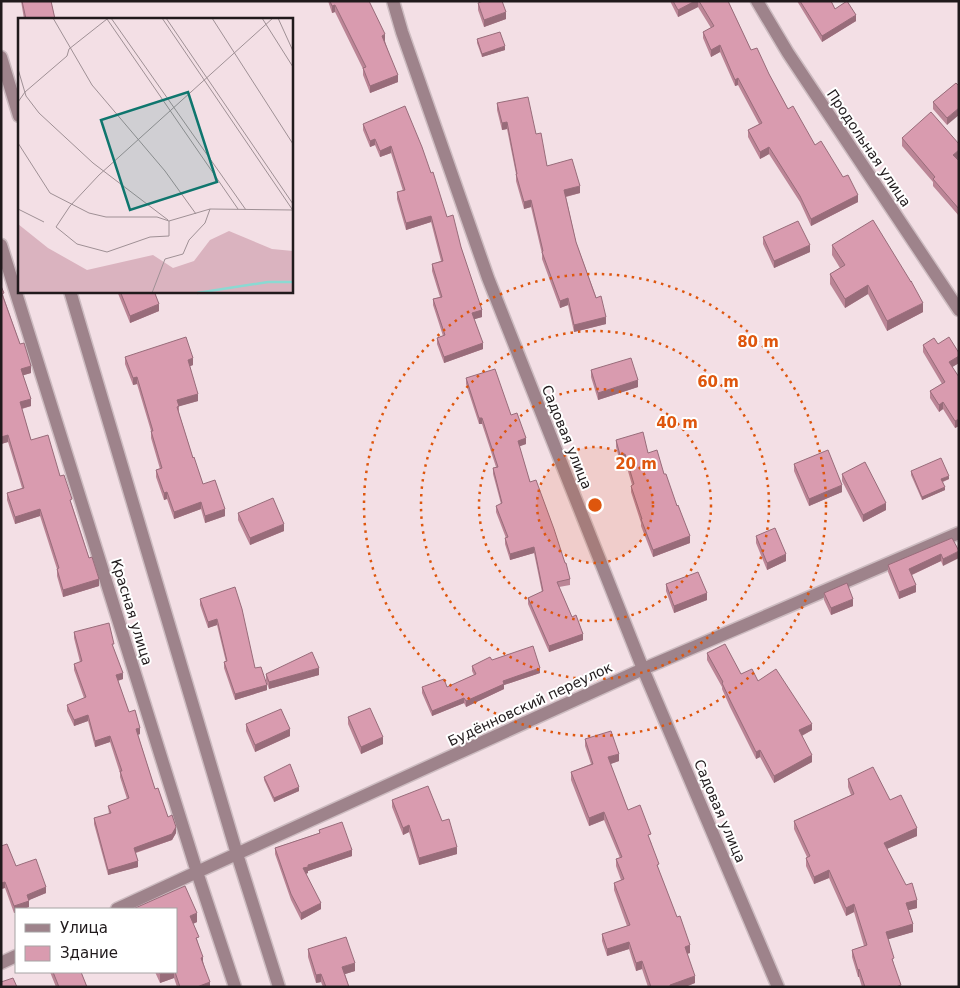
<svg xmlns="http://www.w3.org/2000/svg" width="960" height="988" font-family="'DejaVu Sans',sans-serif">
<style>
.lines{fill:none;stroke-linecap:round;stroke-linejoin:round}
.street-casing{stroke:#cdbcc1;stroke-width:15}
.street{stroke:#9e838b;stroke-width:12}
.wall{fill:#bb8596}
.shaded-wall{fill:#986c7a}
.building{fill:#d99baf;stroke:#986c7a}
.ring{fill:none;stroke:#de560d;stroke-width:2.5;stroke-dasharray:2.5 5}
.labels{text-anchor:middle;stroke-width:4;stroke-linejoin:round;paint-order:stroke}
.street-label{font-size:14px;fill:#201a1c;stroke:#fff}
.inset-river{fill:none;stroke:#8bd9d2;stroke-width:2.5}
.inset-road{fill:none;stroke:#9f9095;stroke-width:1}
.view{fill:#0f766e;fill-opacity:0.15;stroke:#0f766e;stroke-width:2.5}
.inset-edge{fill:none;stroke:#201a1c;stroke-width:2.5}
.centre{fill:#de560d;stroke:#fff;stroke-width:2.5}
.ring-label{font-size:15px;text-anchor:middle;font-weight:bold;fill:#de560d;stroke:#fff;stroke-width:4;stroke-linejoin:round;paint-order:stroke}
</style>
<rect width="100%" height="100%" fill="#f3dfe5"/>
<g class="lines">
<defs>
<path id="street" d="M 393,1 L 402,32 L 488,278 L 643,669 L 778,987
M 757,1 L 788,53 L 959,310
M 1,57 L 19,116
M 1,245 L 197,872 L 235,987
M 70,291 L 237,854 L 279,987
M 117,909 L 197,872 L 643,669 L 959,533
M 1,963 L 16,956"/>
</defs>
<use href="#street" class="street-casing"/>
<use href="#street" class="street"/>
</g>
<path class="wall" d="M 21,1 L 51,1 L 55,19 L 24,19 Z
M 328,1 L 369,1 L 385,41 L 398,82 L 370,93 L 363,75 L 363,69 L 335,12 L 332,13 Z
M 670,1 L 728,1 L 751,50 L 769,74 L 788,109 L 858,202 L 811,226 L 800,202 L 769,154 L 760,159 L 748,137 L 748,130 L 759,124 L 738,85 L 735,86 L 720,52 L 711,57 L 703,38 L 703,32 L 711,28 L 698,7 L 678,17 Z
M 797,1 L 831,1 L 835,9 L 856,21 L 822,42 Z
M 478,3 L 506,19 L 484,27 L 478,10 Z
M 477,39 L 505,50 L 482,57 L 477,43 Z
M 956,83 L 947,125 L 933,109 L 933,102 Z
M 497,103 L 536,134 L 547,166 L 580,193 L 566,197 L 576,242 L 606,324 L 574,332 L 568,305 L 560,308 L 542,259 L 542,254 L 531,207 L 524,209 L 516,181 L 516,174 L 507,129 L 502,130 L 497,110 Z
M 363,124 L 431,173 L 447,217 L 461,247 L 482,317 L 474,319 L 483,349 L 444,363 L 437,344 L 437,338 L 443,336 L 433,305 L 433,299 L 440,297 L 432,271 L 432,264 L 441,261 L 431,222 L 406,230 L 397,199 L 397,192 L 403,191 L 391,153 L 380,157 L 375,145 L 370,147 L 363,130 Z
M 902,138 L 957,159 L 959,161 L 959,216 L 933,186 L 933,182 L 902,146 Z
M 763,237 L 810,252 L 774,268 L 763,244 Z
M 832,245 L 923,312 L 887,331 L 868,294 L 845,308 L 830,284 L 830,274 L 840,268 L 832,255 Z
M 1,286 L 4,298 L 20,344 L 31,373 L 23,375 L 31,406 L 22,409 L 31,440 L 60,476 L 72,505 L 89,558 L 99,586 L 63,597 L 57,576 L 57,569 L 40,516 L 15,524 L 7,500 L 7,493 L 22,488 L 8,442 L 1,444 Z
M 117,291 L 146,291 L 159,311 L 130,323 Z
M 938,344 L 959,353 L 959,363 L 952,367 L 959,377 L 959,426 L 955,428 L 943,409 L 939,412 L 930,398 L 930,391 L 942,384 L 923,352 L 923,345 Z
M 125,357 L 193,365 L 190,366 L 198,401 L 179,406 L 179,413 L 193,458 L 203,484 L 225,516 L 205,523 L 201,509 L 174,519 L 167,499 L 164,500 L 156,477 L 156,470 L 160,469 L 151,438 L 151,431 L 137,384 L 133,385 L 125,364 Z
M 591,370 L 638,387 L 598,400 L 591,377 Z
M 466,378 L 511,415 L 526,444 L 519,446 L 530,482 L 570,579 L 570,585 L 559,587 L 572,617 L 583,640 L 549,652 L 528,604 L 528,598 L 542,592 L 534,553 L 510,560 L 505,544 L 505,538 L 506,538 L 496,512 L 496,506 L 501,504 L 493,474 L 493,468 L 496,467 L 482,424 L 479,424 L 466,384 Z
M 616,440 L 648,453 L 664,474 L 690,543 L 653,557 L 641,526 L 641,523 L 631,492 L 631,486 L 632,485 L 625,461 L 620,462 L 616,447 Z
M 794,464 L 842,492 L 809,506 L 794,471 Z
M 911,471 L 949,479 L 943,482 L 945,490 L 922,500 L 911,475 Z
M 842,474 L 886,510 L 863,522 L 842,481 Z
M 238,513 L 284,531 L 250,545 L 238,520 Z
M 756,536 L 786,561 L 767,570 L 756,543 Z
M 952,538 L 943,566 L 941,561 L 912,575 L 916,592 L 899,599 L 888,572 L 888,565 Z
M 666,584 L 707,600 L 674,613 L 666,591 Z
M 824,593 L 853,606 L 831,615 L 824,600 Z
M 200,599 L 255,668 L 267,690 L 235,700 L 224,668 L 224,662 L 226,662 L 217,625 L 208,628 L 200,605 Z
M 74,632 L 114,649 L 123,679 L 118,681 L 129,712 L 140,734 L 138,735 L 155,789 L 176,833 L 172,840 L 136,853 L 138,867 L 108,875 L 94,824 L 94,818 L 109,814 L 108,806 L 127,799 L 120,777 L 120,773 L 110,742 L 95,747 L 88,721 L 74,726 L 67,711 L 67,705 L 84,698 L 74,670 L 74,664 L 80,662 L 74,638 Z
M 707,653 L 741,674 L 758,681 L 812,730 L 802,736 L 812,762 L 774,783 L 760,757 L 756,759 L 730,707 L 722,689 L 722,687 L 707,660 Z
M 492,660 L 540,673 L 504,685 L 504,689 L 466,707 L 464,703 L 432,716 L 422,693 L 422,687 L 447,687 L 474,675 L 472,671 L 472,666 Z
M 266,674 L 319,675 L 269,689 L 266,681 Z
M 348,717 L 383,744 L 361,754 L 348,724 Z
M 246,724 L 290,736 L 255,752 L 246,731 Z
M 585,739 L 619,761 L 610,764 L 628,810 L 651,842 L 659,871 L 690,953 L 687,954 L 695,983 L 685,987 L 648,987 L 642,969 L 636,971 L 629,949 L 607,956 L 602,941 L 602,934 L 627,926 L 614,890 L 614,883 L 621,880 L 616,866 L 616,859 L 620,858 L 604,820 L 589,826 L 571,780 L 571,772 L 591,764 L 585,746 Z
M 264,777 L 299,791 L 274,802 L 264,780 Z
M 848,779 L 890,800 L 917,836 L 887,849 L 917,908 L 908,910 L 913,932 L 888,939 L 894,965 L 901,987 L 862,987 L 859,977 L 858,977 L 852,957 L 852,950 L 864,946 L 854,912 L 846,916 L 829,878 L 814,884 L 806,866 L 806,858 L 807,857 L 794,829 L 794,821 L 851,795 L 848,787 Z
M 392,800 L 442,821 L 457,854 L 419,865 L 409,832 L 403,835 L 392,807 Z
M 319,830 L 352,856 L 308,871 L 308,873 L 305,874 L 321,909 L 301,920 L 291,900 L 275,854 L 275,848 L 319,833 Z
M 1,846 L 16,866 L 46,893 L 29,900 L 29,907 L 14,913 L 5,888 L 1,889 Z
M 176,909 L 197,922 L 193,924 L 210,987 L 177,987 L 174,978 L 160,983 L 155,972 L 176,972 Z
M 308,949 L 355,971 L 345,974 L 349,987 L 323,987 L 321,982 L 316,983 L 308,957 Z
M 50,972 L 81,972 L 87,987 L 56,987 Z"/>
<path class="shaded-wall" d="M 695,1 L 698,1 L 698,7 L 678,17 L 678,10 Z
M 335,5 L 335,12 L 332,13 L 332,6 Z
M 506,12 L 506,19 L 484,27 L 484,20 Z
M 856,15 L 856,21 L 822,42 L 822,36 Z
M 385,34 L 385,41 L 382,43 L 382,36 Z
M 720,45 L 720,52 L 711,57 L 711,50 Z
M 505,46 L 505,50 L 482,57 L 482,54 Z
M 398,75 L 398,82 L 370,93 L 370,86 Z
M 738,78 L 738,85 L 735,86 L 735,80 Z
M 959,108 L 959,115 L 947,125 L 947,118 Z
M 507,122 L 507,129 L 502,130 L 502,123 Z
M 375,139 L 375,145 L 370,147 L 370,141 Z
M 391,146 L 391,153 L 380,157 L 380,151 Z
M 769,147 L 769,154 L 760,159 L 760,152 Z
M 959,150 L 959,158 L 953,162 L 953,155 Z
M 580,186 L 580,193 L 564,197 L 564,190 Z
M 858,195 L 858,202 L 811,226 L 811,219 Z
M 531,200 L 531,207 L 524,209 L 524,202 Z
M 431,216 L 431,222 L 406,230 L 406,223 Z
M 810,245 L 810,252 L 774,268 L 774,261 Z
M 868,285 L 868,294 L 845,308 L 845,299 Z
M 568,298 L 568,305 L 560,308 L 560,301 Z
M 923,303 L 923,312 L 887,331 L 887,321 Z
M 159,304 L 159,311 L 130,323 L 130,316 Z
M 482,310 L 482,317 L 472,320 L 472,313 Z
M 606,317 L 606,324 L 574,332 L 574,325 Z
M 483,343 L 483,349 L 444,363 L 444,357 Z
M 959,356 L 959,363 L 949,369 L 949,362 Z
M 193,358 L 193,365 L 188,367 L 188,360 Z
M 31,366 L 31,373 L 21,376 L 21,369 Z
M 137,377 L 137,384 L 133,385 L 133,378 Z
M 638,380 L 638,387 L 598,400 L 598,393 Z
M 198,394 L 198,401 L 177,407 L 177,400 Z
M 31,399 L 31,406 L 20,409 L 20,402 Z
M 943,402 L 943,409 L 939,412 L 939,405 Z
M 479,418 L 482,418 L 482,424 L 479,424 Z
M 959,419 L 959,426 L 955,428 L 955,421 Z
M 8,435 L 8,442 L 1,444 L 1,437 Z
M 526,438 L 526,444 L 518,447 L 518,441 Z
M 625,454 L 625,461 L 620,462 L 620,455 Z
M 949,476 L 949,479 L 941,482 L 941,479 Z
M 842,485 L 842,492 L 809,506 L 809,499 Z
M 945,487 L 945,490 L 922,500 L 922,497 Z
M 167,492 L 167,499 L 164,500 L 164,493 Z
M 201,502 L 201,509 L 174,519 L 174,512 Z
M 886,503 L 886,510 L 863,522 L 863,515 Z
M 40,509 L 40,516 L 15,524 L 15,517 Z
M 225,509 L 225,516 L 205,523 L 205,516 Z
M 284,524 L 284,531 L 250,545 L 250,538 Z
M 690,536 L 690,543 L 653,557 L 653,550 Z
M 534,547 L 534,553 L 510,560 L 510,554 Z
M 959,551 L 959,558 L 943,566 L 943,559 Z
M 786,554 L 786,561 L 767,570 L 767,563 Z
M 941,554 L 941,561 L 909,576 L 909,569 Z
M 99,579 L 99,586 L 63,597 L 63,590 Z
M 916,585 L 916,592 L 899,599 L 899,592 Z
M 707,593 L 707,600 L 674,613 L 674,606 Z
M 853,599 L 853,606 L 831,615 L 831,608 Z
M 217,619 L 217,625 L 208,628 L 208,622 Z
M 583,634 L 583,640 L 549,652 L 549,646 Z
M 319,668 L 319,675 L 269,689 L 269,682 Z
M 540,668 L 540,673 L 504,685 L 504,689 L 466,707 L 466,701 L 503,681 Z
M 123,673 L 123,679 L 116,681 L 116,675 Z
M 267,685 L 267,690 L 235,700 L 235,694 Z
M 464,698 L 464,703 L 432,716 L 432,711 Z
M 88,715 L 88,721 L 74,726 L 74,720 Z
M 812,724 L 812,730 L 799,737 L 799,730 Z
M 140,728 L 140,734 L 136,735 L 136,729 Z
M 290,729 L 290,736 L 255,752 L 255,745 Z
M 110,736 L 110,742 L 95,747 L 95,741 Z
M 383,737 L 383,744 L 361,754 L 361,747 Z
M 760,750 L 760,757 L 756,759 L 756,752 Z
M 619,754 L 619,761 L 608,765 L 608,757 Z
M 812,755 L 812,762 L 774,783 L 774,776 Z
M 299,787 L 299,791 L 274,802 L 274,798 Z
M 604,812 L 604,820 L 589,826 L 589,818 Z
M 409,825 L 409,832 L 403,835 L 403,828 Z
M 176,827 L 176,833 L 172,840 L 134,853 L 134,848 Z
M 917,828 L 917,836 L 884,850 L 884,843 Z
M 457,847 L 457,854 L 419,865 L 419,858 Z
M 352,850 L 352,856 L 308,871 L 308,873 L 303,875 L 303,868 L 308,865 Z
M 138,861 L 138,867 L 108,875 L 108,870 Z
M 829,870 L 829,878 L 814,884 L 814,877 Z
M 5,882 L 5,888 L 1,889 L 1,883 Z
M 46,887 L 46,893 L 27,901 L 27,895 Z
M 917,900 L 917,908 L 906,911 L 906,903 Z
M 29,901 L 29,907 L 23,909 L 16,909 L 16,912 L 14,913 L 14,906 Z
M 321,903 L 321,909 L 301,920 L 301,913 Z
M 854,904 L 854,912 L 846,916 L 846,908 Z
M 197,913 L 197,922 L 190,925 L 190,916 Z
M 913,924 L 913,932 L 886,940 L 886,932 Z
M 629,942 L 629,949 L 607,956 L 607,949 Z
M 690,945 L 690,953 L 685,954 L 685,947 Z
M 203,957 L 203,966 L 201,958 Z
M 642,961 L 642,969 L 636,971 L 636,963 Z
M 355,963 L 355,971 L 342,975 L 342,967 Z
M 859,969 L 859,977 L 858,977 L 858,970 Z
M 166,972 L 174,972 L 174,978 L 160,983 L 160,974 Z
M 321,974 L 321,982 L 316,983 L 316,975 Z
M 695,976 L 695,983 L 685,987 L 670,987 L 670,985 Z
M 210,982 L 210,987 L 197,987 Z"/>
<path class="building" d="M 22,1 L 51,1 L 55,19 L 26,19 Z
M 330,1 L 369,1 L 385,34 L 382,36 L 398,75 L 370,86 L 363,68 L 366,67 L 335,5 L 332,6 Z
M 483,1 L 502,1 L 506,12 L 484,20 L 478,3 Z
M 673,1 L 695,1 L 678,10 Z
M 699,1 L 728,1 L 751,50 L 757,48 L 769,74 L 788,109 L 793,106 L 815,145 L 821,141 L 843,177 L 848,175 L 858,195 L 811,219 L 800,196 L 769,147 L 760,152 L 748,130 L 762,123 L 738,78 L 735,80 L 720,45 L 711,50 L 703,32 L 714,26 Z
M 800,1 L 831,1 L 835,9 L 847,1 L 856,15 L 822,36 Z
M 500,32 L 505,46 L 482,54 L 477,39 Z
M 956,83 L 959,86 L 959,108 L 947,118 L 933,102 Z
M 528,97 L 536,134 L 541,133 L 547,166 L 572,159 L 580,186 L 564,190 L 576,242 L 596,298 L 601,296 L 606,317 L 574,325 L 568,298 L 560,301 L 542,252 L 543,251 L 531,200 L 524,202 L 516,174 L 517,174 L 507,122 L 502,123 L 497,103 Z
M 405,106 L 422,147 L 431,173 L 433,172 L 447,217 L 453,215 L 461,247 L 482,310 L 472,313 L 483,343 L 444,357 L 437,338 L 445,335 L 433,299 L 442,297 L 432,264 L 443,261 L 431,216 L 406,223 L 397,192 L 405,190 L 391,146 L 380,151 L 375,139 L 370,141 L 363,124 Z
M 931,112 L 959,144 L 959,150 L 953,155 L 959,161 L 959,209 L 933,179 L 935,177 L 902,138 Z
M 873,220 L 911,282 L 911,281 L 923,303 L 887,321 L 868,285 L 845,299 L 830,274 L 845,265 L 832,245 Z
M 798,221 L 810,245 L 774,261 L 763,237 Z
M 1,286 L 4,293 L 2,294 L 20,344 L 24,343 L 31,366 L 21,369 L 31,399 L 20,402 L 31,440 L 48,435 L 60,476 L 64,475 L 72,499 L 70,500 L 89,558 L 92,557 L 99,579 L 63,590 L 57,569 L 59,568 L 40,509 L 15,517 L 7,493 L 24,488 L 8,435 L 1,437 Z
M 120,291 L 146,291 L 146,292 L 149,291 L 154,291 L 159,304 L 130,316 Z
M 186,337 L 193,358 L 188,360 L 198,394 L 177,400 L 179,406 L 177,407 L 193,458 L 194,457 L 203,484 L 215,480 L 225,509 L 205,516 L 201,502 L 174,512 L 167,492 L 164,493 L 156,470 L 162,468 L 151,431 L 153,431 L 137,377 L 133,378 L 125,357 Z
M 949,337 L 959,353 L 959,356 L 949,362 L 959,377 L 959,419 L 955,421 L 943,402 L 939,405 L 930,391 L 945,382 L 923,345 L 934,338 L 938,344 Z
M 631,358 L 638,380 L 598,393 L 591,370 Z
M 495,369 L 511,415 L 517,413 L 526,438 L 518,441 L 530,482 L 536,480 L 554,529 L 565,563 L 566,563 L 570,579 L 557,582 L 572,617 L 576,615 L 583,634 L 549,646 L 528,598 L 543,591 L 534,547 L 510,554 L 505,538 L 508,537 L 496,506 L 502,503 L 493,468 L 498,467 L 482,418 L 479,418 L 466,378 Z
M 643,432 L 648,453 L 657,450 L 664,474 L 666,474 L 677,506 L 678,505 L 690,536 L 653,550 L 641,519 L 642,519 L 631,486 L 634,484 L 625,454 L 620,455 L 616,440 Z
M 828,450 L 842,485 L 809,499 L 794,464 Z
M 941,458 L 949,476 L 941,479 L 945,487 L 922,497 L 911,471 Z
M 865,462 L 886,503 L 863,515 L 842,474 Z
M 273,498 L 284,524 L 250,538 L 238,513 Z
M 775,528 L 786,554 L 767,563 L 756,536 Z
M 952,538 L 959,551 L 943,559 L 941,554 L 909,569 L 916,585 L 899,592 L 888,565 Z
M 698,572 L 707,593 L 674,606 L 666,584 Z
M 847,583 L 853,599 L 831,608 L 824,593 Z
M 235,587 L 242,609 L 255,668 L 261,667 L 267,685 L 235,694 L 224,662 L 227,661 L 217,619 L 208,622 L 200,599 Z
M 109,623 L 114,644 L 112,644 L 123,673 L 116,675 L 129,712 L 135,710 L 140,728 L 136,729 L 155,789 L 158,788 L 168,817 L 172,815 L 176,827 L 172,834 L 134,848 L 138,861 L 108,870 L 94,818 L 111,813 L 108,806 L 129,798 L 120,771 L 122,771 L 110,736 L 95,741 L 88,715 L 74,720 L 67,705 L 86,697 L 74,664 L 82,661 L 74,632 Z
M 725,644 L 741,674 L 752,669 L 758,681 L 776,669 L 812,724 L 799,730 L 812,755 L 774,776 L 760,750 L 756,752 L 730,700 L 722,683 L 723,682 L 707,653 Z
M 533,646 L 540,668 L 503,681 L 504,684 L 466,701 L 464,698 L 432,711 L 422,687 L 444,679 L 447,687 L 476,674 L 472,666 L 490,657 L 492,660 Z
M 312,652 L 319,668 L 269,682 L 266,674 Z
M 370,708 L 383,737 L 361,747 L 348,717 Z
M 281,709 L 290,729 L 255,745 L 246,724 Z
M 611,731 L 619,754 L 608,757 L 628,810 L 640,805 L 651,834 L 648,835 L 659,864 L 657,865 L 677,917 L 680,916 L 690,945 L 685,947 L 695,976 L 670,985 L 670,987 L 651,987 L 642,961 L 636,963 L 629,942 L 607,949 L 602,934 L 630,925 L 614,883 L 624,879 L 616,859 L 622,857 L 604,812 L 589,818 L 571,772 L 593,764 L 585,739 Z
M 290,764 L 299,787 L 274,798 L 264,777 Z
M 873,767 L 890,800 L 901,795 L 917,828 L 884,843 L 906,885 L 912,883 L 917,900 L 906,903 L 913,924 L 886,932 L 894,958 L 892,959 L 901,985 L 896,987 L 865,987 L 859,969 L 858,970 L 852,950 L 867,945 L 854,904 L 846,908 L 829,870 L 814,877 L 806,858 L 810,856 L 794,821 L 854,794 L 848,779 Z
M 428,786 L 442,821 L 449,819 L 457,847 L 419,858 L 409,825 L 403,828 L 392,800 Z
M 342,822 L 352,850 L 308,865 L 308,867 L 303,868 L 321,903 L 301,913 L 291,894 L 275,848 L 320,833 L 319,830 Z
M 7,844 L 16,866 L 36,859 L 46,887 L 27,895 L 29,901 L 14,906 L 5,882 L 1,883 L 1,846 Z
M 185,886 L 197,913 L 190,916 L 199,937 L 196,938 L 203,957 L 201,958 L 210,982 L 197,987 L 180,987 L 175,972 L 176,972 L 176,909 L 133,909 Z
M 346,937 L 355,963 L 342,967 L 349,987 L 326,987 L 321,974 L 316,975 L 308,949 Z
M 53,972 L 81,972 L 87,987 L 59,987 Z
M 159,972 L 166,972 L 160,974 Z
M 13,978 L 17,987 L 1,987 L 1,982 Z"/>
<circle cx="595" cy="505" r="58" fill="#de560d" fill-opacity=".12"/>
<g class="ring">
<circle cx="595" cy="505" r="58"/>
<circle cx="595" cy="505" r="116"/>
<circle cx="595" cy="505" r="174"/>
<circle cx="595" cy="505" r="231"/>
</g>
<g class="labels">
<g class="street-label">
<text transform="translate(869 148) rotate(56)" y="5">Продольная улица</text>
<text transform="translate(567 437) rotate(68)" y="5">Садовая улица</text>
<text transform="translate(132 612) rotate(73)" y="5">Красная улица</text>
<text transform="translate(530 704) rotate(-25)" y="5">Будённовский переулок</text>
<text transform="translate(720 811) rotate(67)" y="5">Садовая улица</text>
</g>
</g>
<g transform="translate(18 18)">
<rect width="275" height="275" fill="#f3dfe5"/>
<path d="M 0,206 L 30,230 L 69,252 L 135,237 L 155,250 L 176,243 L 192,222 L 211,213 L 254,231 L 275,233 L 275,275 L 0,275 Z" fill="#dab3bf"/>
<path class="inset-river" d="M 179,275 L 250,264 L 275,264"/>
<path class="inset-road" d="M 35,0 L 74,67 L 147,153 L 178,196M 93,0 L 228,192M 144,0 L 274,191M 148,0 L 275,186M 194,0 L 275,126M 244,0 L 275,49M 260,0 L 275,33M 89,1 L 220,191M 0,51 L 8,78 L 21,95 L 75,145 L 150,202M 0,84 L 7,74 L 49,38 L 51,31 L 89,1M 0,125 L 32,175 L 71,195 L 88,199 L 139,199 L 151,203 L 192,191 L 275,192M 0,191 L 26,204M 151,203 L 151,218 L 132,219 L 89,234 L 59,226 L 38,209 L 52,188 L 81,157 L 255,0M 134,275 L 147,241 L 165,236 L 171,222 L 187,205 L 192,191"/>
<path class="view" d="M 170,74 L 199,164 L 112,192 L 83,102 Z"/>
<rect width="275" height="275" class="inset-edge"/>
</g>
<circle cx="595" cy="505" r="8" class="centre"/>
<g class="ring-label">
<text x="758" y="347">80 m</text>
<text x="718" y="387">60 m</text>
<text x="677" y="428">40 m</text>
<text x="636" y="469">20 m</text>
</g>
<rect width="960" height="988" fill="none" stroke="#201a1c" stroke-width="5"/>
<rect x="15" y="908" width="162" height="65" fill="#ffffff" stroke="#a6a3a4"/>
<rect x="25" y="924" width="25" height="8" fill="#9e838b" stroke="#a6a3a4"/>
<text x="60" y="933" font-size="15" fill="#201a1c">Улица</text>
<rect x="25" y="946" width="25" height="15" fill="#d99baf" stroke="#a6a3a4"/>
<text x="60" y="958" font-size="15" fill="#201a1c">Здание</text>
</svg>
